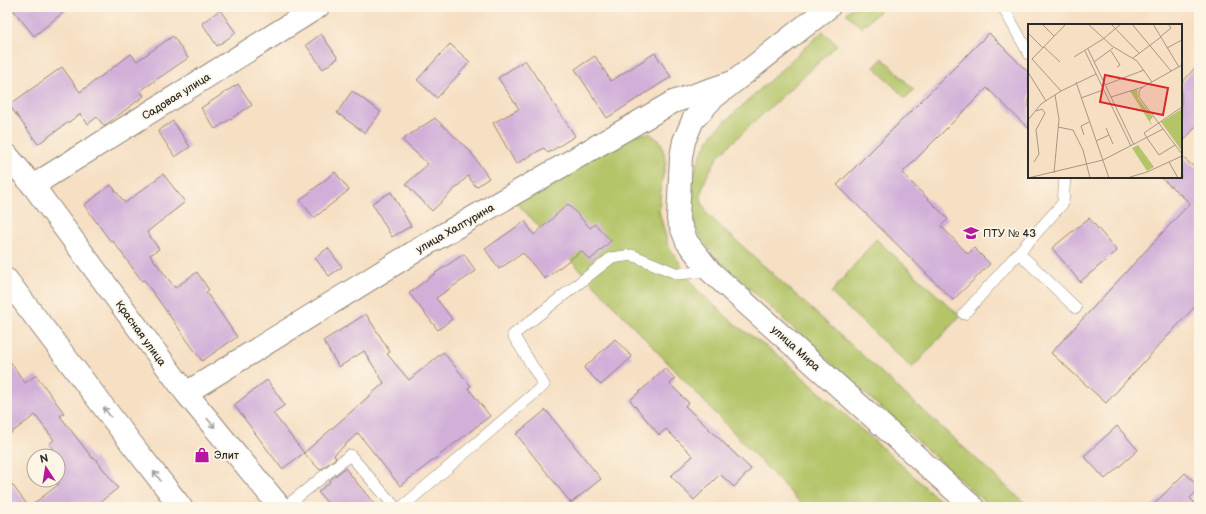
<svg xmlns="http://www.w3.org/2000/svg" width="1206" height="514" font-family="'Balsamiq Sans',sans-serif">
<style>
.green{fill:#b4c569;stroke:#70784a}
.building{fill:#d1afd9}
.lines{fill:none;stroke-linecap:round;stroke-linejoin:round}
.service-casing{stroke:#908577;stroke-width:12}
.minor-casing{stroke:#908577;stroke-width:24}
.tertiary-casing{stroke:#908577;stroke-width:24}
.service{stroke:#fff;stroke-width:11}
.minor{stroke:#fff;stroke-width:22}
.tertiary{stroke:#fff;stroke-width:22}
.oneway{stroke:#a0a0a0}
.labels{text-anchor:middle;stroke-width:3.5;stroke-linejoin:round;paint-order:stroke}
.street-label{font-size:11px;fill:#2b2b2b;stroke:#fcf5e5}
.poi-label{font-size:11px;fill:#2b2b2b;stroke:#fcf5e5;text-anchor:start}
.inset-road{fill:none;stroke:#a59786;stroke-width:1}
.view{fill:#d62828;fill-opacity:0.15;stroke:#d62828;stroke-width:2}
.inset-edge{fill:none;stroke:#2b2b2b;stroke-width:2}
</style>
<rect width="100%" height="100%" fill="#fcf5e5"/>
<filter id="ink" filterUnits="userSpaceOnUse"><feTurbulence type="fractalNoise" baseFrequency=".025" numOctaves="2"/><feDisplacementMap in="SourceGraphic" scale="8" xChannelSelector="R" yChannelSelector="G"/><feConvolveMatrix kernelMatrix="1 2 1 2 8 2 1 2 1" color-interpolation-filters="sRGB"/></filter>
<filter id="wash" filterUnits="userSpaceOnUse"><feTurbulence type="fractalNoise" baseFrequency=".012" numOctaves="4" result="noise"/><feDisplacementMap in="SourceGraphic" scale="16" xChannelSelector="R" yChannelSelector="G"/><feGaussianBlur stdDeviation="0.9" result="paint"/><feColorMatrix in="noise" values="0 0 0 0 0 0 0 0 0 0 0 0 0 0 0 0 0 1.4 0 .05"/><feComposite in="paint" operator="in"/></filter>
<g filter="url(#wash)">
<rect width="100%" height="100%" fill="#f6dfc3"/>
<path class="green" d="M 853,7 L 884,7 L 861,28 L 846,13 Z
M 823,31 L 837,45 L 719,155 C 712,167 700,185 701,199 C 702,204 705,209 707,214 L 1029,507 L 990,507 L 714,256 L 698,233 L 691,213 L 690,187 L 700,156 L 713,133 Z
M 883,58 L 914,90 L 905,98 L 874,67 Z
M 649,133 L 661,142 L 666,161 L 661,185 L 659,211 L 668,245 L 696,289 L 736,325 L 779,356 L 898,462 L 947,507 L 804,507 L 516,202 L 631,135 Z
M 876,239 L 960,316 L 912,368 L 831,293 Z"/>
<g id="blocks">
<path class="building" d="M 11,7 L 70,7 L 34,36 Z
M 220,10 L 236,33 L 217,46 L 202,23 Z
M 989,33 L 1029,73 L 1029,129 L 987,88 L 902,173 L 948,219 L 941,226 L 968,254 L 974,248 L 990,264 L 953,300 L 837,185 Z
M 321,34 L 338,58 L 323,69 L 306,45 Z
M 173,36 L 188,58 L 140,91 L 144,96 L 104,126 L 97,117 L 88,124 L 80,114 L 38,144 L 9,105 L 62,67 L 80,92 L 131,54 L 137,61 Z
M 450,44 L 470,62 L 437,98 L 417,80 Z
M 655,53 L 671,77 L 607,118 L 575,69 L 595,56 L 611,81 Z
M 525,60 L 575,136 L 548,153 L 544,148 L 516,164 L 493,123 L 519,109 L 498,78 Z
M 1199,63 L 1199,123 L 1181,144 L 1181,84 Z
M 238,84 L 252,105 L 215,129 L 201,108 Z
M 352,91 L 381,112 L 365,133 L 337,113 Z
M 435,118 L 470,151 L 489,178 L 476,187 L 468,176 L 432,211 L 406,184 L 428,164 L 402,140 Z
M 173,121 L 190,147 L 175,157 L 158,131 Z
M 1181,156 L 1199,171 L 1199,302 L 1106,403 L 1051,353 L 1190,203 L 1160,177 L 1181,177 Z
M 335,172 L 349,190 L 314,218 L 300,200 Z
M 163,174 L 185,202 L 147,232 L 159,249 L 150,255 L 175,288 L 197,272 L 209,290 L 206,292 L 237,337 L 202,361 L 144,280 L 142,281 L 113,241 L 111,242 L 84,205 L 111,185 L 125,203 Z
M 391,192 L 411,226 L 392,237 L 372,203 Z
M 568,204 L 590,228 L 595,224 L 611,241 L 590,260 L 581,251 L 545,279 L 523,253 L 499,269 L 485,249 L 525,221 L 534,235 Z
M 1089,218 L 1117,251 L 1080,282 L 1052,248 Z
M 328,248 L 342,267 L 329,276 L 315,258 Z
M 464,254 L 476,271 L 436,298 L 452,319 L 438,330 L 409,293 L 437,272 Z
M 366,314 L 390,352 L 387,354 L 409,380 L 443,352 L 471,386 L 468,388 L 490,416 L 400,486 L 358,433 L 334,455 L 336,458 L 320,470 L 304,453 L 384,383 L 364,351 L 339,367 L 323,341 Z
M 615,339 L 632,357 L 601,385 L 584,368 Z
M 7,357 L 25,383 L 36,375 L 64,413 L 60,416 L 93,459 L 94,457 L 118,488 L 94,507 L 7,507 L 7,478 L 29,507 L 58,485 L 58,456 L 49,444 L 54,440 L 35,415 L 7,436 Z
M 665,368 L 675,379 L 670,384 L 689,403 L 685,406 L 751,469 L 734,487 L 720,474 L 694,500 L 671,476 L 693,456 L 666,429 L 659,435 L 630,400 L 653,380 L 653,379 Z
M 267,380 L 285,405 L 273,413 L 304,453 L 282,469 L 234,405 Z
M 546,410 L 601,479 L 571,503 L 516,434 Z
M 1117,426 L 1138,450 L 1105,479 L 1084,456 Z
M 345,468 L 358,484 L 377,507 L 331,507 L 318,492 L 330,482 L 329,481 Z
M 1185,473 L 1199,486 L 1199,489 L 1190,498 L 1199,507 L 1151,507 Z"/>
</g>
</g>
<g filter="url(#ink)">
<use href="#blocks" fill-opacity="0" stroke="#908577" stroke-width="1"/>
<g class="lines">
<defs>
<path id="service" d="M 1003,7 L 1029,54
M 1019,253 L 1076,308
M 964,314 L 1063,203 L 1065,177
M 285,507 L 350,455 L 395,507
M 402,507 L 544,385 L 513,335 L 611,258 L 632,255 L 678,274 L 710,271"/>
<path id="minor" d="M 7,155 L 34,187 L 186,393 L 280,507
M 34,187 L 45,178 L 318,7
M 7,280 L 131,443 L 181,507
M 186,393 L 427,244 L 673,102 L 733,82"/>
<path id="tertiary" d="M 829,7 L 712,99 L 693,120 L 684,141 L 681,157 L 678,219 L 687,242 L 710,271 L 973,507"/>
</defs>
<use href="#service" class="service-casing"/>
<use href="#minor" class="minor-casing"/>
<use href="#tertiary" class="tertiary-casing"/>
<use href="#service" class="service"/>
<use href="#minor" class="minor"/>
<use href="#tertiary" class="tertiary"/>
</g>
<defs><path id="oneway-shaft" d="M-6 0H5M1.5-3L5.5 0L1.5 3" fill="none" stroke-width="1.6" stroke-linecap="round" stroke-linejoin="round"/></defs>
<g class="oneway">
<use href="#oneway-shaft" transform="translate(107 412) rotate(-127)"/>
<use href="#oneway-shaft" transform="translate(211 423) rotate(50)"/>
<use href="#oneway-shaft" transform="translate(157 476) rotate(-128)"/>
</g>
</g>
<defs>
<symbol id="university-bare" viewBox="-9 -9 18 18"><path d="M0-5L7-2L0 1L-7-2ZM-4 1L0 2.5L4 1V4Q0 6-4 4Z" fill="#b5179e" stroke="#fcf5e5" stroke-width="2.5" paint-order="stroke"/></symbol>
<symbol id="shop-bare" viewBox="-9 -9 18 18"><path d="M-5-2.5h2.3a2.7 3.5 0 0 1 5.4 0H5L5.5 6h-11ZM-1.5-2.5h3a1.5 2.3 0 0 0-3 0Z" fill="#b5179e" stroke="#fcf5e5" stroke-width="2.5" paint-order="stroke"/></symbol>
</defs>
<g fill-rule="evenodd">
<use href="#university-bare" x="960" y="222" width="22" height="22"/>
<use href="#shop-bare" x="191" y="444" width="22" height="22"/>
</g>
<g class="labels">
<g class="street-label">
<text transform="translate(176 96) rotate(-32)" y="4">Садовая улица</text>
<text transform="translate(455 228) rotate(-30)" y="4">улица Халтурина</text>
<text transform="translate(141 333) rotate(54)" y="4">Красная улица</text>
<text transform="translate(796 348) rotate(42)" y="4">улица Мира</text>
</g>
<g class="poi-label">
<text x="983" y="237">ПТУ № 43</text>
<text x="214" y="459">Элит</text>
</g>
</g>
<g transform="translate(1028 24)">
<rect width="154" height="154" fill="#f6dfc3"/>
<path d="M 109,65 L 110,74 L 125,93 L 122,96 L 124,102 L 102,67 ZM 154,85 L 154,127 L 133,98 ZM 110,121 L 126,143 L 119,147 L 104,124 Z" fill="#b4c569"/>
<path class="inset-road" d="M 14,0 L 26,12M 60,0 L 84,22 L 109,37 L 124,58M 83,0 L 111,29M 104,0 L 143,47M 125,0 L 151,43M 0,9 L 15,24M 132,13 L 143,4 L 141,1M 16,23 L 32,38M 139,24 L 154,16M 60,25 L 106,121M 57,27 L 103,122M 83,27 L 92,41 L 89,43M 46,33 L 75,15 L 93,0M 105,34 L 133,13M 66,38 L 85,24M 0,48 L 18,77M 48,58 L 81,154M 77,61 L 116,46M 115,63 L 111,67 L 111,73 L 154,130M 33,67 L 68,50M 83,73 L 115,63 L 154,41M 53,74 L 75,66M 0,96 L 13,80 L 33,67 L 4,35 L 38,0M 30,103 L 45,106 L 55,126 L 62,154M 78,104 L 85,120M 56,111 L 53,102 L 61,98M 119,114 L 116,109 L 154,83M 119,114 L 131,131 L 147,121M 68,117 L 81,111M 6,138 L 11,130 L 8,106 L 17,89 L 14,85 L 8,87M 141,138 L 150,154M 26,149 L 31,95 L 27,71M 0,154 L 75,136 L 135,105M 99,154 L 119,148 L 154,132"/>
<path class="view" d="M 77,51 L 140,64 L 135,91 L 72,78 Z"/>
<rect width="154" height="154" class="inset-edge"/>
</g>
<rect width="1206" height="514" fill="none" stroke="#fcf5e5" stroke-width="24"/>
<g transform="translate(46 468) rotate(348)"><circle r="19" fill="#fcf5e5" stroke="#a8a49b"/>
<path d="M0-3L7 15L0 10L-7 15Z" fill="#b5179e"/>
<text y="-6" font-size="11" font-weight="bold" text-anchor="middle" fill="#2b2b2b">N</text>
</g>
</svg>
